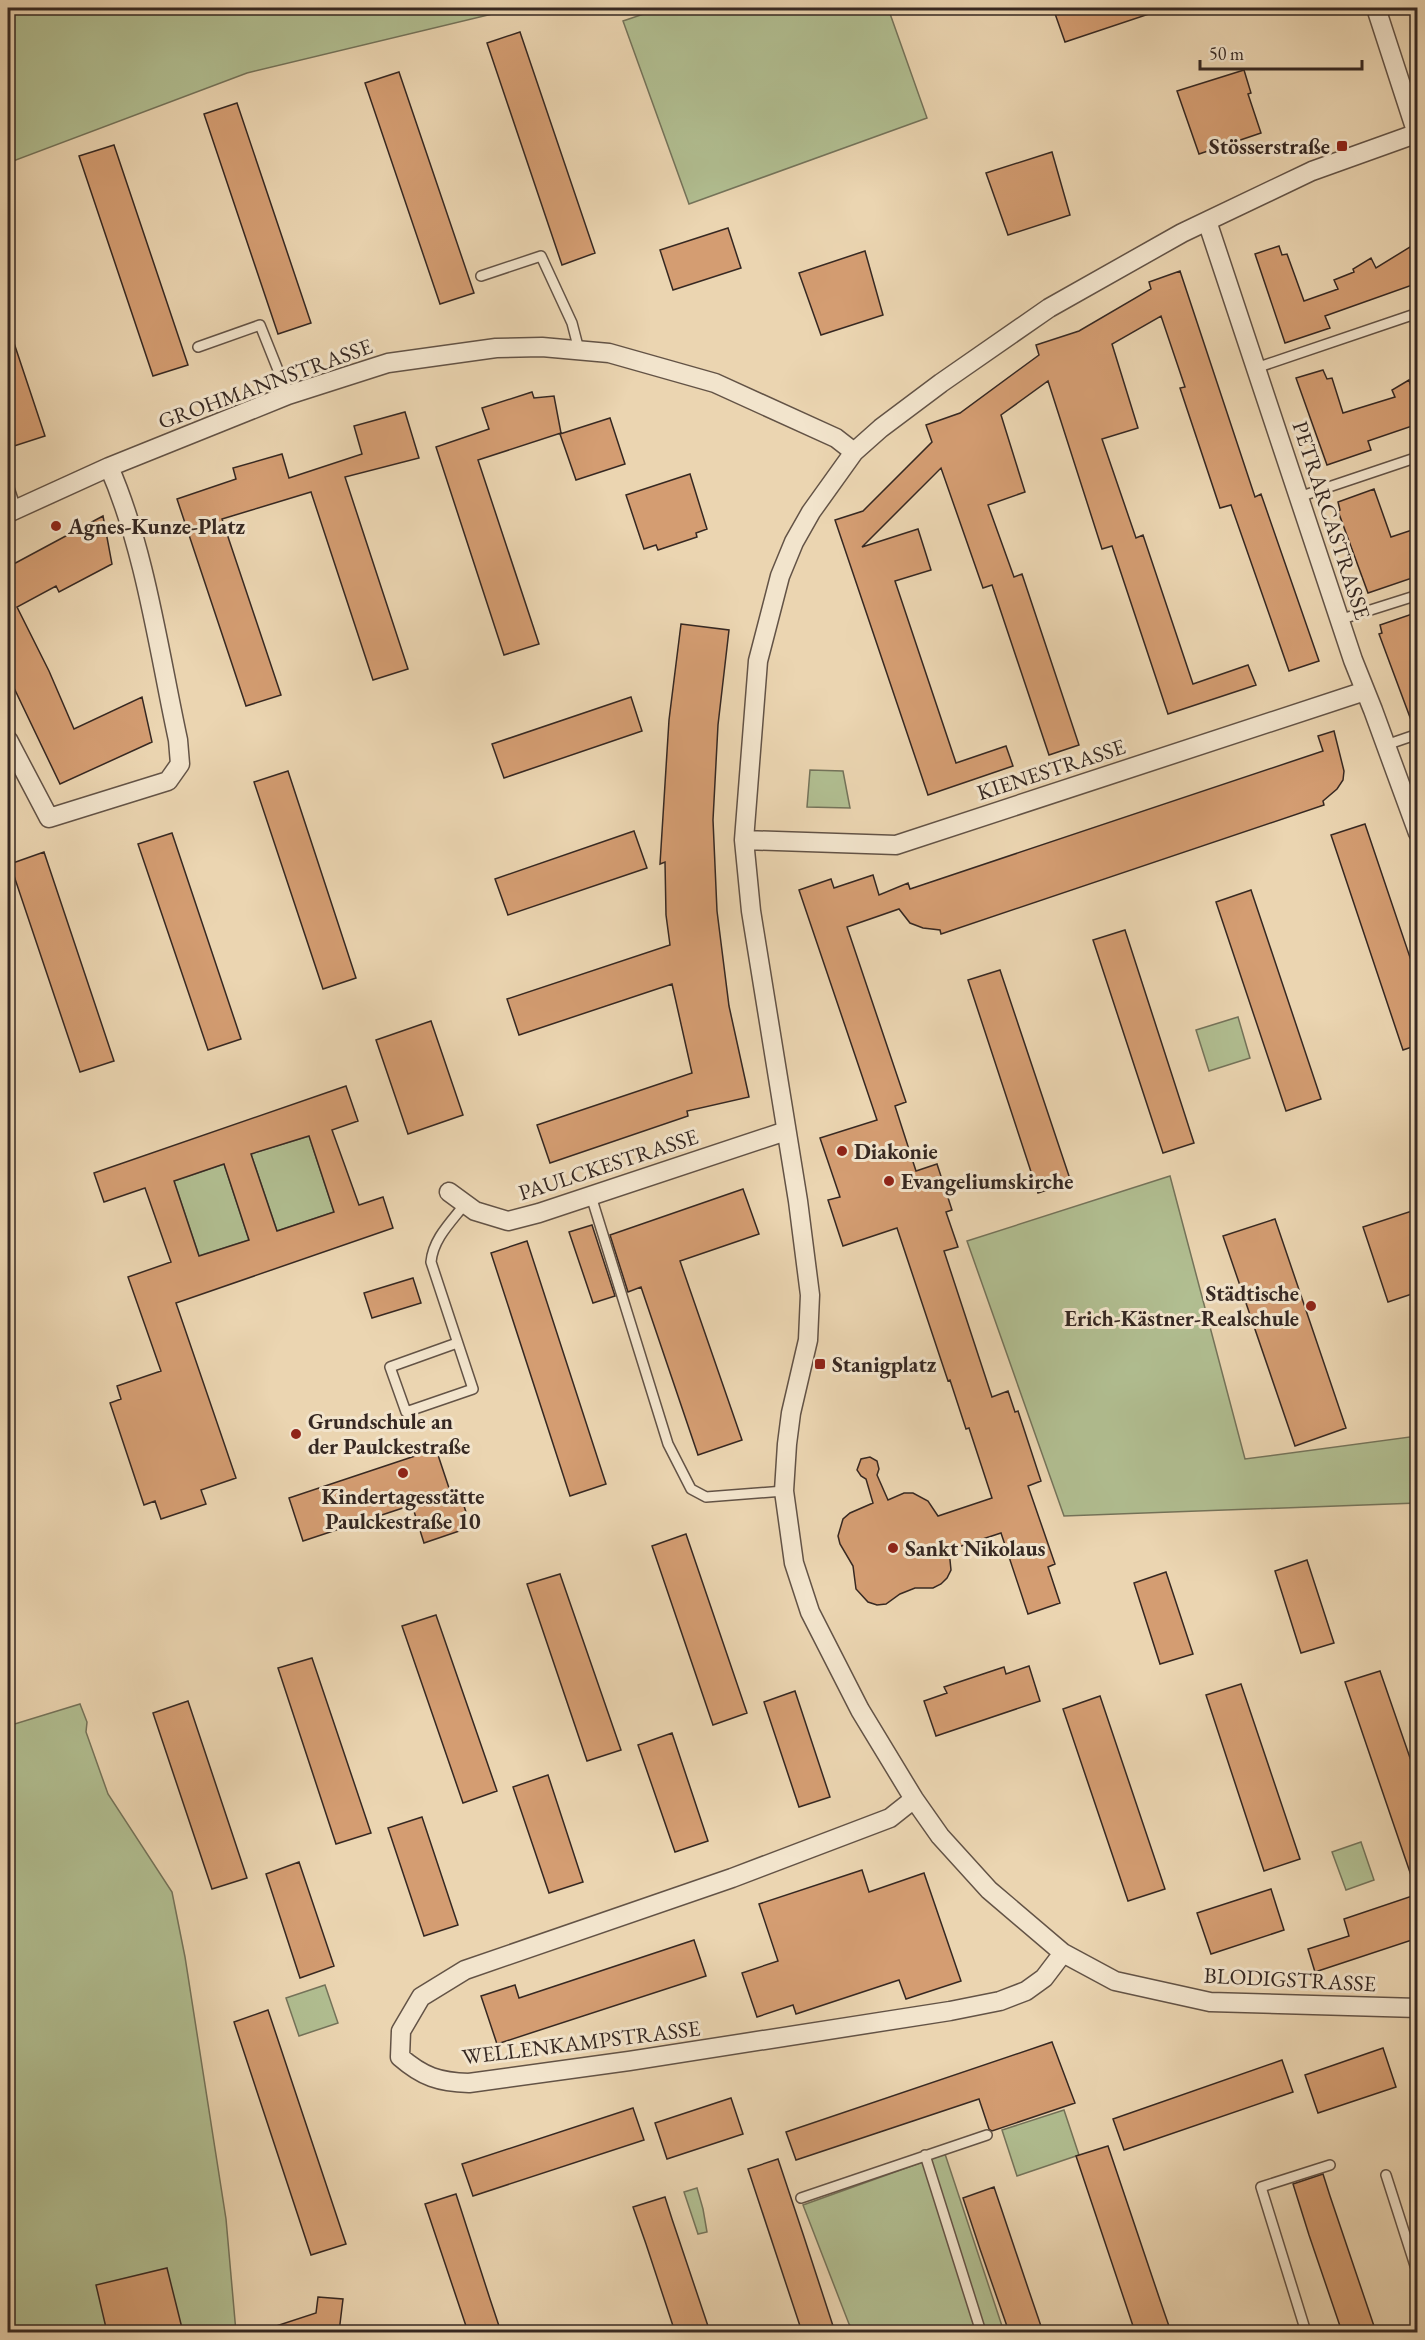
<svg xmlns="http://www.w3.org/2000/svg" width="1425" height="2340" font-family="'EB Garamond',serif">
<style>
.green{fill:#b1be91;stroke:#74735a;stroke-width:1.5}
.building{fill:#d49d72;stroke:#362822;stroke-width:1.5;fill-rule:evenodd}
.lines{fill:none;stroke-linecap:round;stroke-linejoin:round}
.service-casing{stroke:#635346;stroke-width:12}
.minor-casing{stroke:#635346;stroke-width:21}
.service{stroke:#f2e4cc;stroke-width:9}
.minor{stroke:#f2e4cc;stroke-width:18}
.poi-dot{fill:#8f2418;stroke:#f2e4cc;stroke-width:2}
.labels{text-anchor:middle;stroke-width:6;stroke-linejoin:round;paint-order:stroke}
.poi-label{font-size:22px;font-weight:bold;fill:#362822;stroke:#f2e4cc;text-anchor:start}
.street-label{font-size:22px;fill:#362822;stroke:#f2e4cc}
</style>
<rect width="100%" height="100%" fill="#ebd5b1"/>
<filter id="stains"><feTurbulence type="fractalNoise" baseFrequency=".00333" numOctaves="4"/><feColorMatrix values="0 0 0 0 .2 0 0 0 0 .09 0 0 0 0 .02 0 0 0 .5 -.17"/></filter>
<radialGradient id="worn" r=".72"><stop offset=".6" stop-color="#630" stop-opacity="0"/><stop offset="1" stop-color="#630" stop-opacity=".3"/></radialGradient>
<path class="green" d="M 8,8 L 508,8 L 509,10 L 247,73 L 8,163 Z
M 661,8 L 888,8 L 927,118 L 689,204 L 623,21 Z
M 810,770 L 843,771 L 850,808 L 807,807 Z
M 1238,1017 L 1250,1058 L 1209,1071 L 1196,1030 Z
M 309,1136 L 334,1212 L 277,1231 L 251,1154 Z
M 224,1164 L 249,1240 L 199,1256 L 174,1181 Z
M 1170,1176 L 1245,1459 L 1417,1436 L 1417,1503 L 1064,1516 L 967,1241 Z
M 80,1704 L 87,1722 L 86,1732 L 108,1794 L 172,1892 L 185,1957 L 226,2219 L 236,2332 L 8,2332 L 8,1726 Z
M 1361,1842 L 1374,1880 L 1346,1890 L 1332,1852 Z
M 325,1985 L 338,2023 L 299,2036 L 286,1998 Z
M 1064,2110 L 1079,2155 L 1017,2176 L 1002,2130 Z
M 945,2154 L 1004,2332 L 855,2332 L 849,2324 L 803,2205 Z
M 697,2188 L 703,2209 L 707,2232 L 698,2234 L 684,2192 Z"/>
<path class="building" d="M 1053,8 L 1158,8 L 1158,11 L 1065,42 Z
M 520,32 L 595,253 L 562,265 L 487,43 Z
M 1244,70 L 1251,93 L 1248,94 L 1261,133 L 1199,154 L 1177,91 Z
M 399,72 L 474,293 L 440,304 L 365,83 Z
M 237,103 L 311,323 L 278,334 L 204,114 Z
M 114,145 L 188,365 L 153,376 L 79,156 Z
M 1052,152 L 1070,215 L 1008,235 L 986,173 Z
M 728,228 L 741,268 L 673,290 L 660,250 Z
M 1418,242 L 1418,283 L 1325,316 L 1330,328 L 1285,343 L 1255,254 L 1279,246 L 1282,255 L 1287,254 L 1304,301 L 1338,289 L 1334,280 L 1354,272 L 1353,269 L 1371,258 L 1376,268 Z
M 865,251 L 883,315 L 821,335 L 799,273 Z
M 1180,271 L 1255,497 L 1261,494 L 1319,661 L 1289,671 L 1231,505 L 1220,508 L 1180,388 L 1185,387 L 1161,316 L 1112,344 L 1138,428 L 1102,439 L 1136,538 L 1143,535 L 1193,684 L 1248,665 L 1256,685 L 1168,714 L 1112,546 L 1102,549 L 1048,381 L 1001,415 L 1025,492 L 988,505 L 1014,577 L 1022,574 L 1079,745 L 1049,755 L 992,585 L 983,588 L 941,468 L 862,547 L 918,529 L 931,570 L 895,581 L 956,763 L 1006,746 L 1013,766 L 928,795 L 835,520 L 863,511 L 932,442 L 926,425 L 960,413 L 1039,355 L 1036,345 L 1079,331 L 1151,289 L 1149,282 Z
M 11,334 L 45,436 L 8,448 L 8,335 Z
M 1323,370 L 1327,379 L 1332,378 L 1343,413 L 1395,397 L 1392,390 L 1409,380 L 1413,393 L 1418,391 L 1418,424 L 1368,441 L 1371,450 L 1327,465 L 1296,378 Z
M 532,392 L 534,398 L 554,396 L 561,433 L 478,460 L 539,644 L 504,655 L 436,447 L 489,429 L 482,408 Z
M 405,412 L 419,458 L 345,477 L 408,669 L 373,680 L 311,492 L 222,519 L 281,695 L 246,706 L 177,499 L 236,479 L 233,468 L 282,454 L 289,478 L 362,454 L 354,426 Z
M 610,418 L 625,464 L 576,480 L 560,434 Z
M 690,474 L 707,529 L 696,533 L 697,537 L 658,550 L 656,545 L 644,549 L 626,495 Z
M 1374,489 L 1391,537 L 1418,528 L 1418,576 L 1368,593 L 1338,511 L 1340,510 L 1338,502 Z
M 103,516 L 112,564 L 59,592 L 56,586 L 17,607 L 49,671 L 74,729 L 142,697 L 152,742 L 60,784 L 14,688 L 8,691 L 8,567 Z
M 1418,612 L 1418,727 L 1414,728 L 1379,634 L 1382,633 L 1380,625 Z
M 681,624 L 729,630 L 718,725 L 713,820 L 717,911 L 729,1006 L 749,1097 L 687,1111 L 688,1116 L 550,1163 L 537,1125 L 692,1073 L 672,984 L 519,1035 L 507,999 L 670,945 L 666,915 L 665,862 L 660,864 L 669,720 Z
M 631,697 L 642,731 L 504,778 L 492,744 Z
M 1334,731 L 1344,771 L 1343,780 L 1337,789 L 1323,801 L 1324,805 L 941,934 L 940,930 L 923,928 L 910,923 L 899,909 L 847,927 L 906,1102 L 895,1106 L 916,1171 L 937,1164 L 952,1210 L 946,1212 L 958,1247 L 944,1251 L 992,1397 L 1008,1391 L 1015,1412 L 1018,1411 L 1041,1481 L 1028,1486 L 1055,1564 L 1048,1567 L 1060,1603 L 1028,1614 L 1001,1533 L 949,1550 L 951,1570 L 947,1578 L 941,1584 L 933,1588 L 915,1588 L 900,1594 L 886,1604 L 877,1605 L 868,1602 L 856,1589 L 853,1566 L 840,1544 L 838,1536 L 843,1519 L 850,1513 L 873,1503 L 866,1479 L 861,1476 L 857,1470 L 861,1459 L 870,1457 L 877,1461 L 879,1469 L 877,1475 L 888,1500 L 904,1493 L 913,1493 L 928,1501 L 938,1516 L 992,1498 L 969,1428 L 966,1429 L 950,1380 L 948,1381 L 897,1228 L 843,1246 L 828,1200 L 840,1197 L 820,1138 L 877,1120 L 799,890 L 831,879 L 834,888 L 873,875 L 879,895 L 908,883 L 910,889 L 1323,751 L 1318,736 Z
M 288,771 L 356,978 L 323,989 L 254,782 Z
M 1365,824 L 1418,981 L 1418,1045 L 1403,1050 L 1331,835 Z
M 634,831 L 647,868 L 508,915 L 495,879 Z
M 172,833 L 241,1039 L 208,1050 L 138,844 Z
M 44,852 L 114,1061 L 80,1072 L 10,864 Z
M 1251,890 L 1321,1099 L 1286,1111 L 1216,902 Z
M 1125,930 L 1194,1143 L 1163,1153 L 1093,940 Z
M 1000,970 L 1071,1182 L 1038,1193 L 968,980 Z
M 431,1021 L 463,1115 L 408,1134 L 376,1040 Z
M 346,1086 L 358,1121 L 332,1130 L 359,1205 L 383,1197 L 393,1228 L 176,1303 L 236,1478 L 201,1490 L 206,1504 L 161,1519 L 155,1501 L 144,1505 L 110,1403 L 121,1399 L 117,1386 L 161,1371 L 128,1277 L 171,1262 L 145,1188 L 104,1202 L 94,1173 ZM 309,1136 L 334,1212 L 277,1231 L 251,1154 ZM 224,1164 L 249,1240 L 199,1256 L 174,1181 Z
M 743,1189 L 759,1234 L 680,1261 L 742,1440 L 698,1455 L 641,1287 L 628,1292 L 610,1235 Z
M 1418,1209 L 1418,1292 L 1388,1302 L 1363,1227 Z
M 1275,1219 L 1346,1428 L 1295,1446 L 1223,1236 Z
M 592,1225 L 615,1296 L 593,1303 L 569,1232 Z
M 527,1241 L 606,1484 L 570,1496 L 491,1253 Z
M 413,1278 L 421,1303 L 372,1318 L 364,1293 Z
M 436,1449 L 454,1503 L 462,1500 L 471,1527 L 424,1543 L 412,1505 L 303,1541 L 289,1498 Z
M 686,1534 L 747,1713 L 713,1725 L 652,1546 Z
M 1307,1560 L 1334,1643 L 1301,1653 L 1275,1571 Z
M 1166,1572 L 1193,1654 L 1160,1664 L 1134,1583 Z
M 560,1574 L 621,1750 L 587,1761 L 527,1584 Z
M 436,1615 L 497,1791 L 463,1803 L 402,1626 Z
M 312,1658 L 371,1833 L 336,1844 L 278,1668 Z
M 1029,1666 L 1040,1701 L 936,1736 L 924,1701 L 947,1693 L 944,1687 L 1004,1667 L 1006,1674 Z
M 1380,1671 L 1418,1781 L 1418,1887 L 1415,1887 L 1345,1682 Z
M 1241,1684 L 1300,1859 L 1264,1871 L 1206,1695 Z
M 795,1691 L 830,1797 L 799,1807 L 764,1702 Z
M 1100,1696 L 1165,1889 L 1128,1901 L 1063,1709 Z
M 188,1701 L 247,1878 L 212,1889 L 153,1713 Z
M 672,1733 L 708,1841 L 675,1852 L 638,1745 Z
M 548,1775 L 583,1882 L 549,1893 L 513,1787 Z
M 422,1817 L 458,1925 L 424,1936 L 388,1828 Z
M 299,1862 L 334,1966 L 300,1978 L 266,1874 Z
M 862,1870 L 869,1892 L 924,1873 L 961,1981 L 906,1999 L 899,1980 L 796,2014 L 793,2005 L 757,2017 L 742,1973 L 778,1961 L 759,1904 Z
M 1271,1889 L 1284,1930 L 1211,1954 L 1197,1913 Z
M 1418,1894 L 1418,1938 L 1315,1972 L 1308,1949 L 1349,1936 L 1344,1919 Z
M 694,1940 L 706,1976 L 497,2044 L 481,1996 L 515,1985 L 519,1998 Z
M 268,2010 L 346,2244 L 311,2255 L 234,2022 Z
M 1052,2042 L 1075,2103 L 992,2131 L 989,2129 L 979,2099 L 796,2160 L 786,2132 Z
M 1383,2048 L 1396,2087 L 1318,2113 L 1305,2075 Z
M 1282,2060 L 1293,2092 L 1124,2150 L 1113,2119 Z
M 731,2098 L 743,2134 L 667,2159 L 655,2123 Z
M 633,2108 L 644,2140 L 473,2196 L 462,2164 Z
M 1108,2146 L 1161,2303 L 1171,2332 L 1135,2332 L 1129,2314 L 1076,2156 Z
M 778,2159 L 804,2237 L 835,2332 L 802,2332 L 748,2169 Z
M 1323,2174 L 1330,2196 L 1376,2332 L 1342,2332 L 1309,2235 L 1293,2184 Z
M 994,2187 L 1029,2291 L 1043,2332 L 1009,2332 L 980,2249 L 963,2198 Z
M 456,2194 L 490,2299 L 501,2332 L 468,2332 L 425,2204 Z
M 665,2197 L 672,2219 L 710,2332 L 675,2332 L 646,2244 L 633,2207 Z
M 167,2268 L 183,2332 L 107,2332 L 96,2285 Z
M 318,2297 L 343,2299 L 339,2332 L 268,2332 L 267,2329 L 316,2313 Z"/>
<g class="lines">
<defs>
<path id="service" d="M 481,276 L 541,256 L 572,323 L 579,350
M 198,347 L 260,325 L 288,395
M 1256,368 L 1418,313
M 8,485 L 16,509
M 1299,497 L 1418,457
M 1339,620 L 1418,595
M 1386,745 L 1418,734
M 591,1196 L 668,1444 L 691,1489 L 706,1497 L 784,1491
M 457,1343 L 390,1367 L 406,1412 L 473,1389 L 431,1262 C 433,1239 451,1222 465,1204
M 925,2155 L 981,2332
M 1386,2175 L 1418,2275
M 801,2198 L 987,2135
M 1306,2332 L 1261,2187 L 1330,2165"/>
<path id="minor" d="M 1376,8 L 1417,134
M 1418,133 L 1312,171 L 1182,233 L 1049,308 L 941,383 L 881,428 L 854,452 L 811,512 L 794,542 L 780,576 L 758,661 L 744,840 L 751,911 L 798,1201 L 810,1295 L 808,1340 L 791,1413 L 787,1444 L 784,1491 L 794,1563 L 810,1612 L 860,1710 L 914,1799 L 940,1836 L 989,1890 L 1063,1953 L 1115,1981 L 1210,2002 L 1418,2008
M 1207,221 L 1353,660 L 1373,710 L 1418,833
M 8,513 L 109,467 L 288,395 L 388,363 L 496,348 L 542,347 L 609,353 L 715,383 L 836,438 L 854,452
M 8,740 L 49,818 L 168,781 L 180,764 L 178,740 C 159,652 145,549 109,467
M 744,840 L 896,845 L 1365,691
M 449,1192 L 475,1211 L 508,1221 L 539,1213 L 786,1131
M 914,1799 L 890,1818 L 732,1878 L 465,1970 L 421,1997 L 401,2031 L 400,2057 C 423,2077 439,2082 469,2083 L 629,2061 L 950,2011 L 1000,2001 L 1026,1991 L 1044,1978 L 1063,1953"/>
</defs>
<use href="#service" class="service-casing"/>
<use href="#minor" class="minor-casing"/>
<use href="#service" class="service"/>
<use href="#minor" class="minor"/>
</g>
<g class="poi-dot">
<rect x="1336" y="140" width="12" height="12" rx="3"/>
<circle cx="56" cy="526" r="6"/>
<circle cx="842" cy="1151" r="6"/>
<circle cx="889" cy="1181" r="6"/>
<circle cx="1311" cy="1306" r="6"/>
<rect x="814" y="1358" width="12" height="12" rx="3"/>
<circle cx="296" cy="1434" r="6"/>
<circle cx="403" cy="1473" r="6"/>
<circle cx="893" cy="1548" r="6"/>
</g>
<g class="labels">
<g class="poi-label">
<text x="1330" y="154" text-anchor="end">Stösserstraße</text>
<text x="68" y="534">Agnes-Kunze-Platz</text>
<text x="854" y="1159">Diakonie</text>
<text x="901" y="1189">Evangeliumskirche</text>
<text x="1299" y="1301" text-anchor="end">Städtische<tspan x="1299" dy="25">Erich-Kästner-Realschule</tspan></text>
<text x="832" y="1372">Stanigplatz</text>
<text x="308" y="1429">Grundschule an<tspan x="308" dy="25">der Paulckestraße</tspan></text>
<text x="403" y="1504" text-anchor="middle">Kindertagesstätte<tspan x="403" dy="25">Paulckestraße 10</tspan></text>
<text x="905" y="1556">Sankt Nikolaus</text>
</g>
<g class="street-label">
<text transform="translate(265 383) rotate(-20)" y="8">GROHMANNSTRASSE</text>
<text transform="translate(1332 520) rotate(72)" y="8">PETRARCASTRASSE</text>
<text transform="translate(1051 769) rotate(-18)" y="8">KIENESTRASSE</text>
<text transform="translate(608 1164) rotate(-18)" y="8">PAULCKESTRASSE</text>
<text transform="translate(1290 1979) rotate(3)" y="8">BLODIGSTRASSE</text>
<text transform="translate(581 2042) rotate(-7)" y="8">WELLENKAMPSTRASSE</text>
</g>
</g>
<rect width="1425" height="2340" fill="none" stroke="#ebd5b1" stroke-width="30"/>
<rect x="9" y="9" width="1407" height="2322" fill="none" stroke="#362822" stroke-width="3"/>
<rect x="15" y="15" width="1395" height="2310" fill="none" stroke="#362822" stroke-width="1.5"/>
<path d="M1200 60v9h162v-9" fill="none" stroke="#362822" stroke-width="3"/>
<text x="1209" y="60" font-size="18" fill="#362822" stroke="#f2e4cc" stroke-width="4.5" paint-order="stroke">50 m</text>
<rect width="100%" height="100%" filter="url(#stains)"/>
<rect width="100%" height="100%" fill="url(#worn)"/>
</svg>
